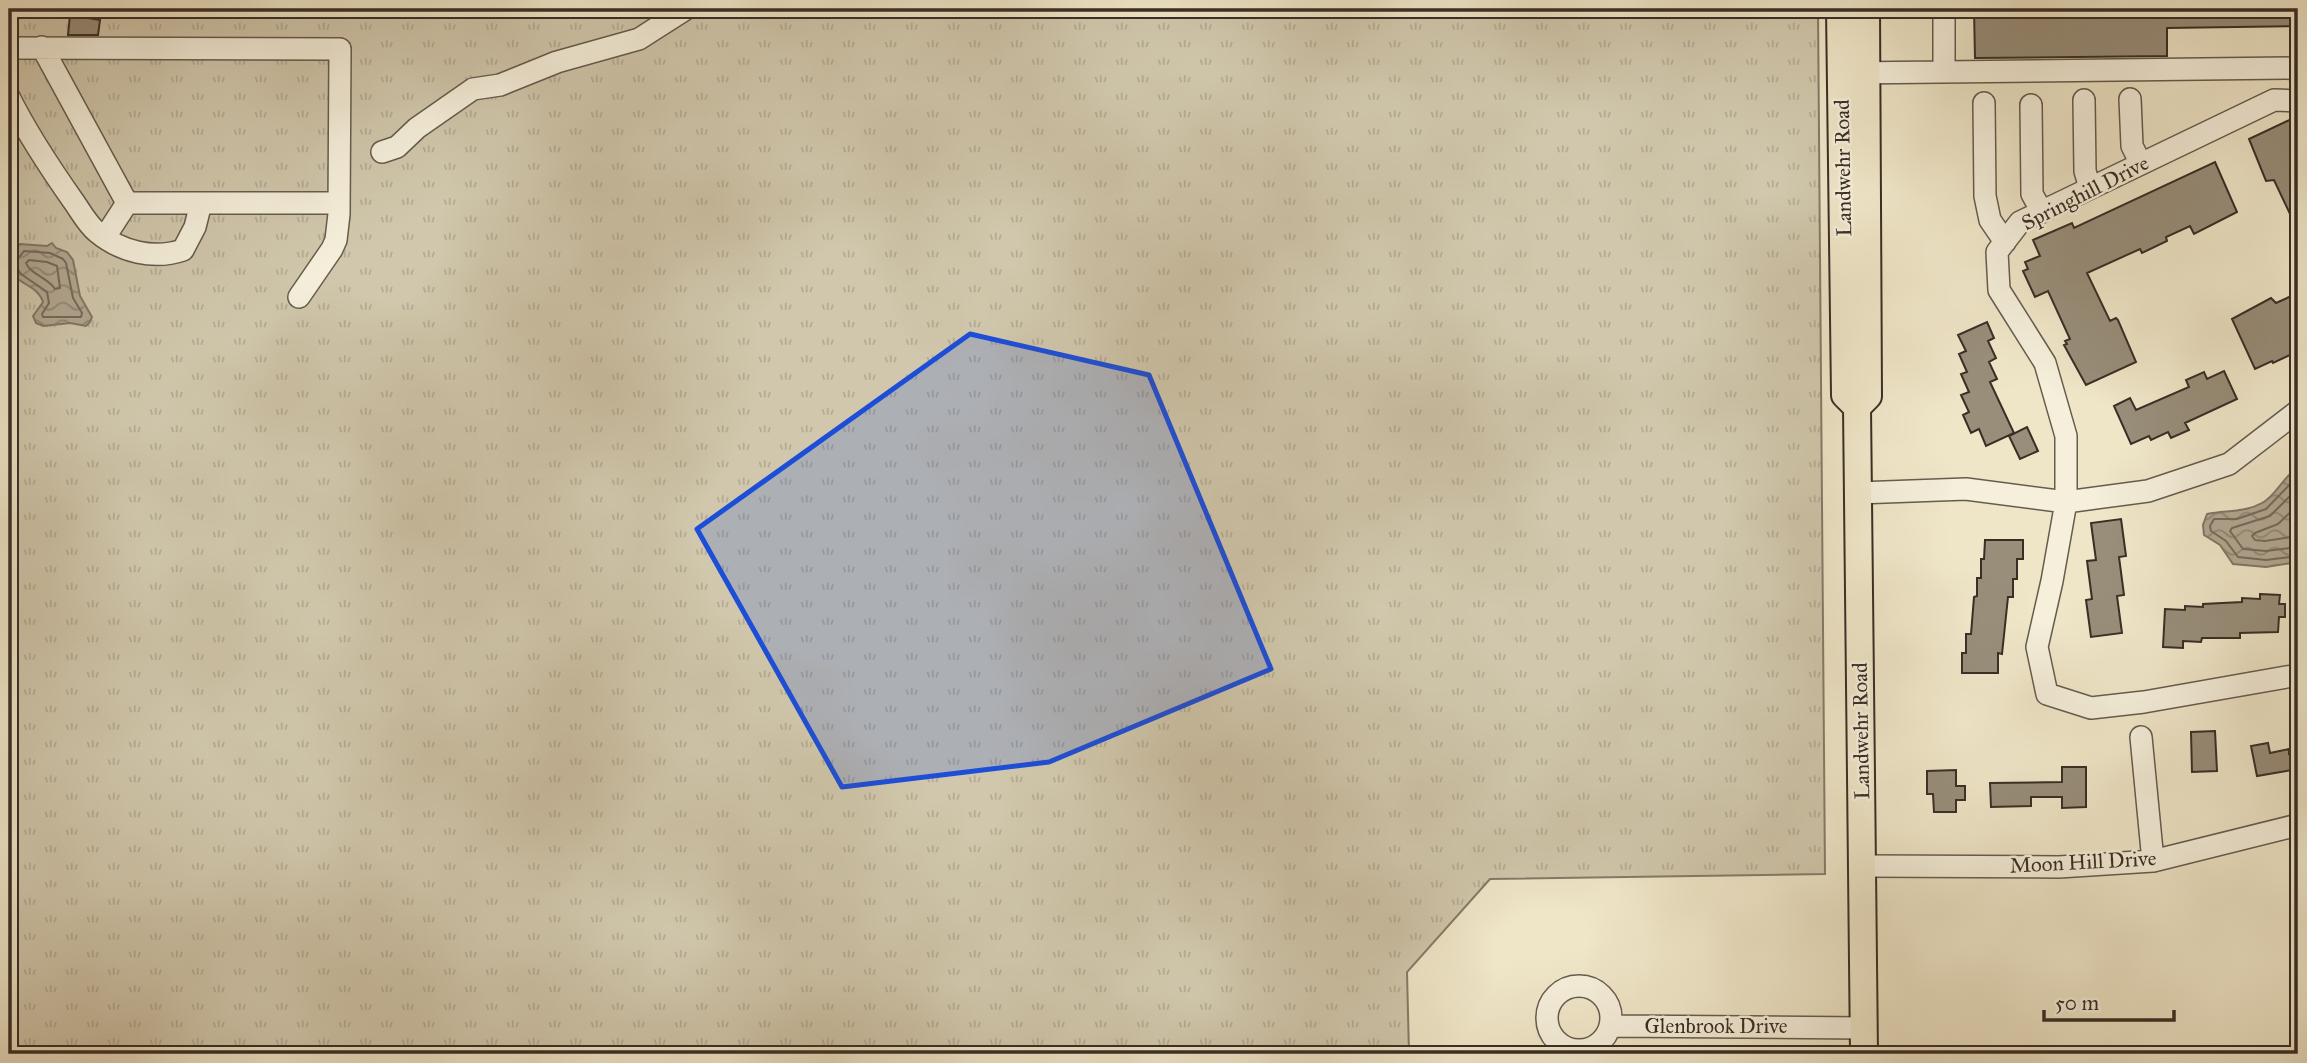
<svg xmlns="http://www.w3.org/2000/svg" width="2307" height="1063" font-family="'IM FELL Great Primer',serif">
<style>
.grass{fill:url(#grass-tufts);stroke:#847a69;stroke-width:2}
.water{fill:url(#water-waves);stroke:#817766;stroke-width:2}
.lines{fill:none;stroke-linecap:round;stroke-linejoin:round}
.shore{stroke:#756a5c;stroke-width:2}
.building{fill:#988e7a;stroke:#392e26;stroke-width:2}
.minor-casing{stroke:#665c4e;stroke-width:24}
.major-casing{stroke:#392e26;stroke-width:30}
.minor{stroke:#f5efdb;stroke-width:21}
.major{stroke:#efe6c8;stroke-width:26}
.marked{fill:#1d4ed8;fill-opacity:0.2;stroke:#1d4ed8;stroke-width:5;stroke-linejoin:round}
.labels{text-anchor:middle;stroke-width:5;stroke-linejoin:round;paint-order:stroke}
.street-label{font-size:21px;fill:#392e26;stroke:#f5efdb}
</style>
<defs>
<pattern id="grass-tufts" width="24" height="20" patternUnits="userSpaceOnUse" patternTransform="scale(1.75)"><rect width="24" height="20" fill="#d0c7ac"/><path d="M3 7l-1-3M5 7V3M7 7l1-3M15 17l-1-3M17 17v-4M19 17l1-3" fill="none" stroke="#b3ab94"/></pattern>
<pattern id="water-waves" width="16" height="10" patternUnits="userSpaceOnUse" patternTransform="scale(1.75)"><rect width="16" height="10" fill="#b1a791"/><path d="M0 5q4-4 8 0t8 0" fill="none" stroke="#918876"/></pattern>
</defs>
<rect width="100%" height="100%" fill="#efe6c8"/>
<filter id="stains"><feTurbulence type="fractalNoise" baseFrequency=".00286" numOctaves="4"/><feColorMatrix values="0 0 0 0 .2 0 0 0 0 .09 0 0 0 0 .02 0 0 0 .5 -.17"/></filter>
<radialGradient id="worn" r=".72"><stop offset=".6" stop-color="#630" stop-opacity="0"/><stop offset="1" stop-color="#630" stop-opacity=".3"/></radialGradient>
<path class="grass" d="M 9,9 L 1818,9 L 1825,874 L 1490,879 L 1407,972 L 1409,1054 L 9,1054 Z"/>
<path class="water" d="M 52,243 L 56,248 L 67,252 L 73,260 L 80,296 L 92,317 L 90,322 L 86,326 L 70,323 L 43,326 L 36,323 L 33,316 L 43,302 C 35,278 1,287 13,251 L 20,244 L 47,246 Z
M 2298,468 L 2298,562 L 2266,567 L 2233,564 L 2220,545 L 2204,535 L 2203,525 L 2207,514 C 2226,510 2244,513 2262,503 C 2277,495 2283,476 2298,468 Z"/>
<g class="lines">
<path class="shore" d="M 24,251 L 50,253 L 63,259 L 66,263 L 73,298 L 82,313 L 81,317 L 43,317 L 42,314 L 49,303 L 47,292 L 21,274 L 14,264 Z
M 29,260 L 47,262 L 57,266 L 60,288 L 55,289 C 48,278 30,274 26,263 Z
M 2298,476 L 2266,509 L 2237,519 L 2214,519 L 2210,526 L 2211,531 L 2226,541 L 2238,557 L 2266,560 L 2298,556
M 2298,488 L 2270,516 L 2232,528 L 2230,531 L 2243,549 L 2266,551 L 2298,547
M 2298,505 L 2278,524 L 2255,533 L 2252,536 L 2255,540 L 2265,541 L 2298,536"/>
</g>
<path class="building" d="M 1974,9 L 2298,9 L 2298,26 L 2167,28 L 2167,56 L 1975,58 Z
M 70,15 L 100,20 L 98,35 L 68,35 Z
M 2298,116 L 2298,231 L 2274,180 L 2266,181 L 2249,139 Z
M 2215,162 L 2237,212 L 2194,234 L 2190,226 L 2166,237 L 2167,241 L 2142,253 L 2140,249 L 2087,273 L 2110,321 L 2116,318 L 2118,320 L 2136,362 L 2086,385 L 2064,345 L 2067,344 L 2065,341 L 2070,339 L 2048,291 L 2035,297 L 2023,271 L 2028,269 L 2025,262 L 2040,256 L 2033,240 L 2072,223 L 2074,228 Z
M 2298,293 L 2298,349 L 2295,350 L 2296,352 L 2273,363 L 2272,361 L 2255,369 L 2232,319 L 2271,298 L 2276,303 Z
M 1987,322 L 1994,338 L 1988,341 L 1996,358 L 1989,362 L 1997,379 L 1990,382 L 2014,433 L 1986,446 L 1979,429 L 1971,433 L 1963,415 L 1969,412 L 1961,395 L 1969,392 L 1961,374 L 1967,372 L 1959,354 L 1966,351 L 1958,335 Z
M 2224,371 L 2237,399 L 2185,423 L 2189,430 L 2171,438 L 2168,432 L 2151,440 L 2149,436 L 2131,444 L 2114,406 L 2130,398 L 2136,410 L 2189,387 L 2186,380 L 2204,372 L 2207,379 Z
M 2027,427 L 2038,451 L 2020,459 L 2009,436 Z
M 2121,519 L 2126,556 L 2119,557 L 2124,595 L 2117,596 L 2122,633 L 2091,637 L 2086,600 L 2092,599 L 2087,561 L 2096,560 L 2091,523 Z
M 1985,540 L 2023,540 L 2023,559 L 2017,559 L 2017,579 L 2013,579 L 2013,597 L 2008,597 L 2002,654 L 1998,653 L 1998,673 L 1962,673 L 1962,653 L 1966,653 L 1966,634 L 1971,634 L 1974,597 L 1977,596 L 1977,578 L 1981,578 L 1981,559 L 1984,559 Z
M 2260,594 L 2280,595 L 2279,604 L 2285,604 L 2285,617 L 2279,617 L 2278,632 L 2240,633 L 2240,638 L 2202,638 L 2201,642 L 2183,641 L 2183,648 L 2163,647 L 2165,609 L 2185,610 L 2185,606 L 2203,607 L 2203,604 L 2242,602 L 2242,598 L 2260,599 Z
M 2215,731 L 2217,771 L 2192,772 L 2191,732 Z
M 2268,743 L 2270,753 L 2289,749 L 2289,754 L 2298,752 L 2298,769 L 2257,776 L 2251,746 Z
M 2062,767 L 2086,767 L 2086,807 L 2062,808 L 2062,797 L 2031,797 L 2031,806 L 1991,807 L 1990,783 L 2062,782 Z
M 1956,770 L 1956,786 L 1965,786 L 1965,800 L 1956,800 L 1956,812 L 1934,812 L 1933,794 L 1927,794 L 1927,771 Z"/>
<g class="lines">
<defs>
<path id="minor" d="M 1944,9 L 1944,72
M 42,47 L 127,203 L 339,203
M 9,48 L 340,49 L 339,214 L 336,240 L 332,249 L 299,297
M 1850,73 L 2298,68
M 9,97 C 28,135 50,168 74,202 C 81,212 88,225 97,232 C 121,252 154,260 183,250 L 195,227 L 201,203
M 2130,99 L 2132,146 L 2141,164
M 2084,100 L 2085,171 L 2090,188
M 2298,101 L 2274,100 L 2020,222 L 1997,252 L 1999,290 L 2045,363 L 2066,436 L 2066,502 L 2052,581 L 2037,647 L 2047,694 L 2091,708 L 2144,702 L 2298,675
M 1984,103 L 1985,196 L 1990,220 L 2005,242
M 2031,105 L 2032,194 L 2042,212
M 382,152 L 397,147 L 417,128 L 473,89 L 500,85 L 557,62 L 639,39 L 686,9
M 105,237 L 127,203
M 1858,493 L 1966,489 L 2066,502 L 2148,491 L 2229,464 L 2298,411
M 2141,737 L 2153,861
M 1863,866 L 2059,867 L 2153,861 L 2298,825
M1547 1018a32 32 0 1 1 64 0a32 32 0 1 1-64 0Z
M 1610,1026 L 1864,1028"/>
<path id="major" d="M 1840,9 L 1845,395 L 1857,407 L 1868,396 L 1866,9
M 1857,407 L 1864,1054"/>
</defs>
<use href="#minor" class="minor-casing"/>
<use href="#major" class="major-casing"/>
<use href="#minor" class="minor"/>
<use href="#major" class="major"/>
</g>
<path class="marked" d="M 970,334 L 1149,375 L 1271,669 L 1049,762 L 842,787 L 697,529 Z"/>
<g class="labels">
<g class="street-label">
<text transform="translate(1843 168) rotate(-91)" y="7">Landwehr Road</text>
<text transform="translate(2085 193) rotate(-27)" y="7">Springhill Drive</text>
<text transform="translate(1861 731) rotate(-91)" y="7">Landwehr Road</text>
<text transform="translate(2083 862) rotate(-3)" y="7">Moon Hill Drive</text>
<text x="1716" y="1033">Glenbrook Drive</text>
</g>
</g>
<rect width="2307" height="1063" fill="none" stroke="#efe6c8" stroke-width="35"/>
<rect x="10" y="10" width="2286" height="1042" fill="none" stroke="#392e26" stroke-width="3.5"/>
<rect x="18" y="18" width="2272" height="1028" fill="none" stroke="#392e26" stroke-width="2"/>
<path d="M2044 1010v10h130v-10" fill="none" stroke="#392e26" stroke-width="3.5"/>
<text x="2055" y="1010" font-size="21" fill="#392e26" stroke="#f5efdb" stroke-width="5" paint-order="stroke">50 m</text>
<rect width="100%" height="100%" filter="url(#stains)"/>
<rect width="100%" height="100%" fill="url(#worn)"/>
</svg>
